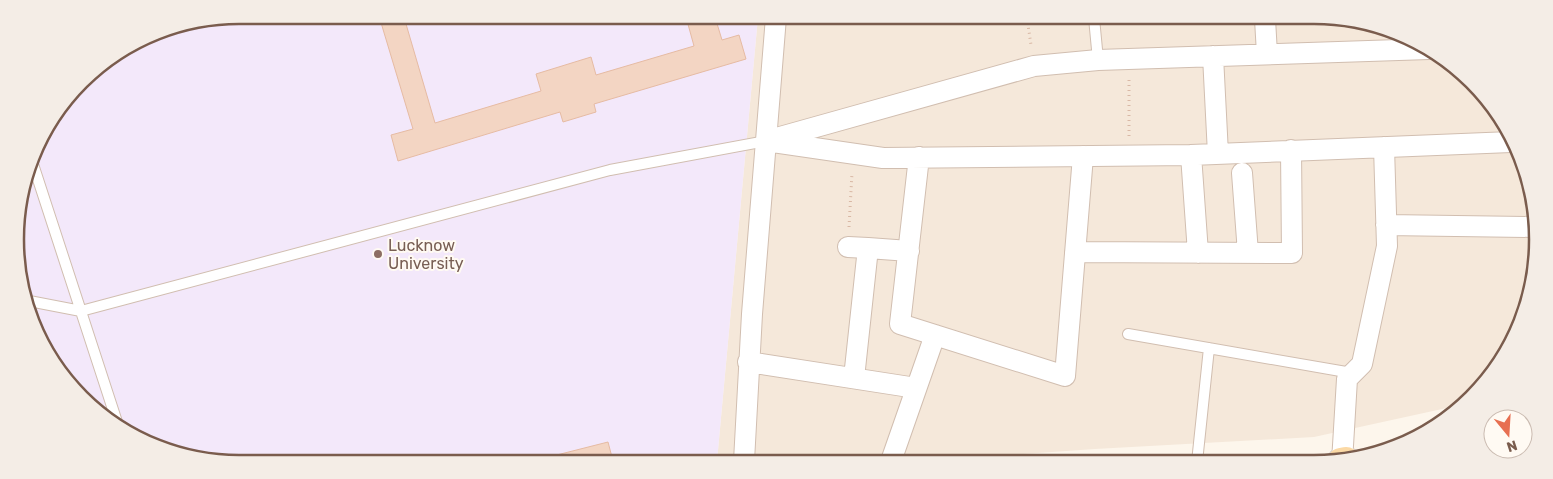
<svg xmlns="http://www.w3.org/2000/svg" width="1553" height="479" font-family="Rubik,sans-serif">
<style>
.residential{fill:#f5e8da}
.education{fill:#f3e8fa}
.building{fill:#f3d5c3;stroke:#e6bba3}
.lines{fill:none;stroke-linecap:round;stroke-linejoin:round}
.service-casing{stroke:#d1beb0;stroke-width:12}
.minor-casing{stroke:#d1beb0;stroke-width:22}
.primary-casing{stroke:#dad1cd;stroke-width:30}
.path{stroke:#d9b8a5;stroke-width:3;stroke-dasharray:1 4;stroke-linecap:butt}
.service{stroke:#fff;stroke-width:10}
.minor{stroke:#fff;stroke-width:20}
.primary{stroke:#fbd9a5;stroke-width:28}
.education-dot{fill:#8d6e63;stroke:#fffaf3;stroke-width:2}
.labels{text-anchor:middle;stroke-width:4;stroke-linejoin:round;paint-order:stroke}
.education-label{font-size:16px;fill:#785e54;stroke:#fffaf3;text-anchor:start}
.rim{fill:none;stroke:#7a5c4d;stroke-width:2.5}
</style>
<rect width="100%" height="100%" fill="#fdf6ec"/>
<path class="residential" d="M 758,17 L 1358,19 L 1438,53 L 1500,115 L 1534,196 L 1534,284 L 1508,351 L 1465,404 L 1314,437 L 1095,449 L 922,461 L 717,461 Z"/>
<path class="education" d="M 240,15 L 758,17 L 717,461 L 195,460 L 115,426 L 53,364 L 23,297 L 17,210 L 38,140 L 91,71 L 154,32 Z"/>
<path class="building" d="M 379,16 L 426,16 L 427,18 L 406,24 L 435,123 L 541,91 L 536,74 L 591,57 L 596,75 L 694,46 L 686,17 L 715,17 L 722,40 L 739,35 L 746,59 L 594,104 L 596,112 L 563,122 L 560,112 L 398,161 L 391,135 L 413,129 Z
M 608,442 L 613,461 L 537,460 Z"/>
<g class="lines">
<defs>
<path id="service" d="M 1094,18 L 1098,60
M 32,161 L 119,428
M 24,300 L 81,311 L 610,170 L 766,141
M 1128,334 L 1352,373
M 1197,462 L 1209,348"/>
<path id="minor" d="M 1265,19 L 1267,54
M 1213,56 L 1218,154
M 773,139 L 1034,66 L 1098,60 L 1429,49
M 766,141 L 883,158 L 1191,155 L 1511,142
M 1191,155 L 1198,253
M 919,157 L 900,324 L 1065,376 L 1083,156
M 1242,173 L 1248,253
M 1386,225 L 1534,227
M 848,247 L 868,248 L 854,378
M 868,248 L 909,251
M 1075,252 L 1292,253 L 1291,150
M 748,362 L 916,388
M 744,461 L 752,314 L 776,17
M 891,461 L 935,335
M 1342,462 L 1347,379 L 1362,364 L 1387,246 L 1384,147"/>
<path id="primary" d="M 1341,462 L 1346,461"/>
</defs>
<use href="#service" class="service-casing"/>
<use href="#minor" class="minor-casing"/>
<use href="#primary" class="primary-casing"/>
<path class="path" d="M 1027,18 L 1031,45
M 1129,80 L 1129,136
M 849,227 L 852,173"/>
<use href="#service" class="service"/>
<use href="#minor" class="minor"/>
<use href="#primary" class="primary"/>
</g>
<circle class="education-dot" cx="378" cy="254" r="5"/>
<g class="labels">
<g class="education-label">
<text x="388" y="251">Lucknow<tspan x="388" dy="18">University</tspan></text>
</g>
</g>
<path d="M0 0H1553V479H0ZM239 24H1314A215 215 0 0 1 1529 239V240A215 215 0 0 1 1314 455H239A215 215 0 0 1 24 240V239A215 215 0 0 1 239 24Z" fill="#f4ede6" fill-rule="evenodd"/>
<path class="rim" d="M239 24H1314A215 215 0 0 1 1529 239V240A215 215 0 0 1 1314 455H239A215 215 0 0 1 24 240V239A215 215 0 0 1 239 24Z"/>
<g transform="translate(1508 434) rotate(162)"><circle r="24" fill="#fffaf3" stroke="#cabbb1"/>
<path d="M0-4L9 19L0 12L-9 19Z" fill="#e76f51"/>
<text y="-8" font-size="14" font-weight="bold" text-anchor="middle" fill="#7a5c4d">N</text>
</g>
</svg>
